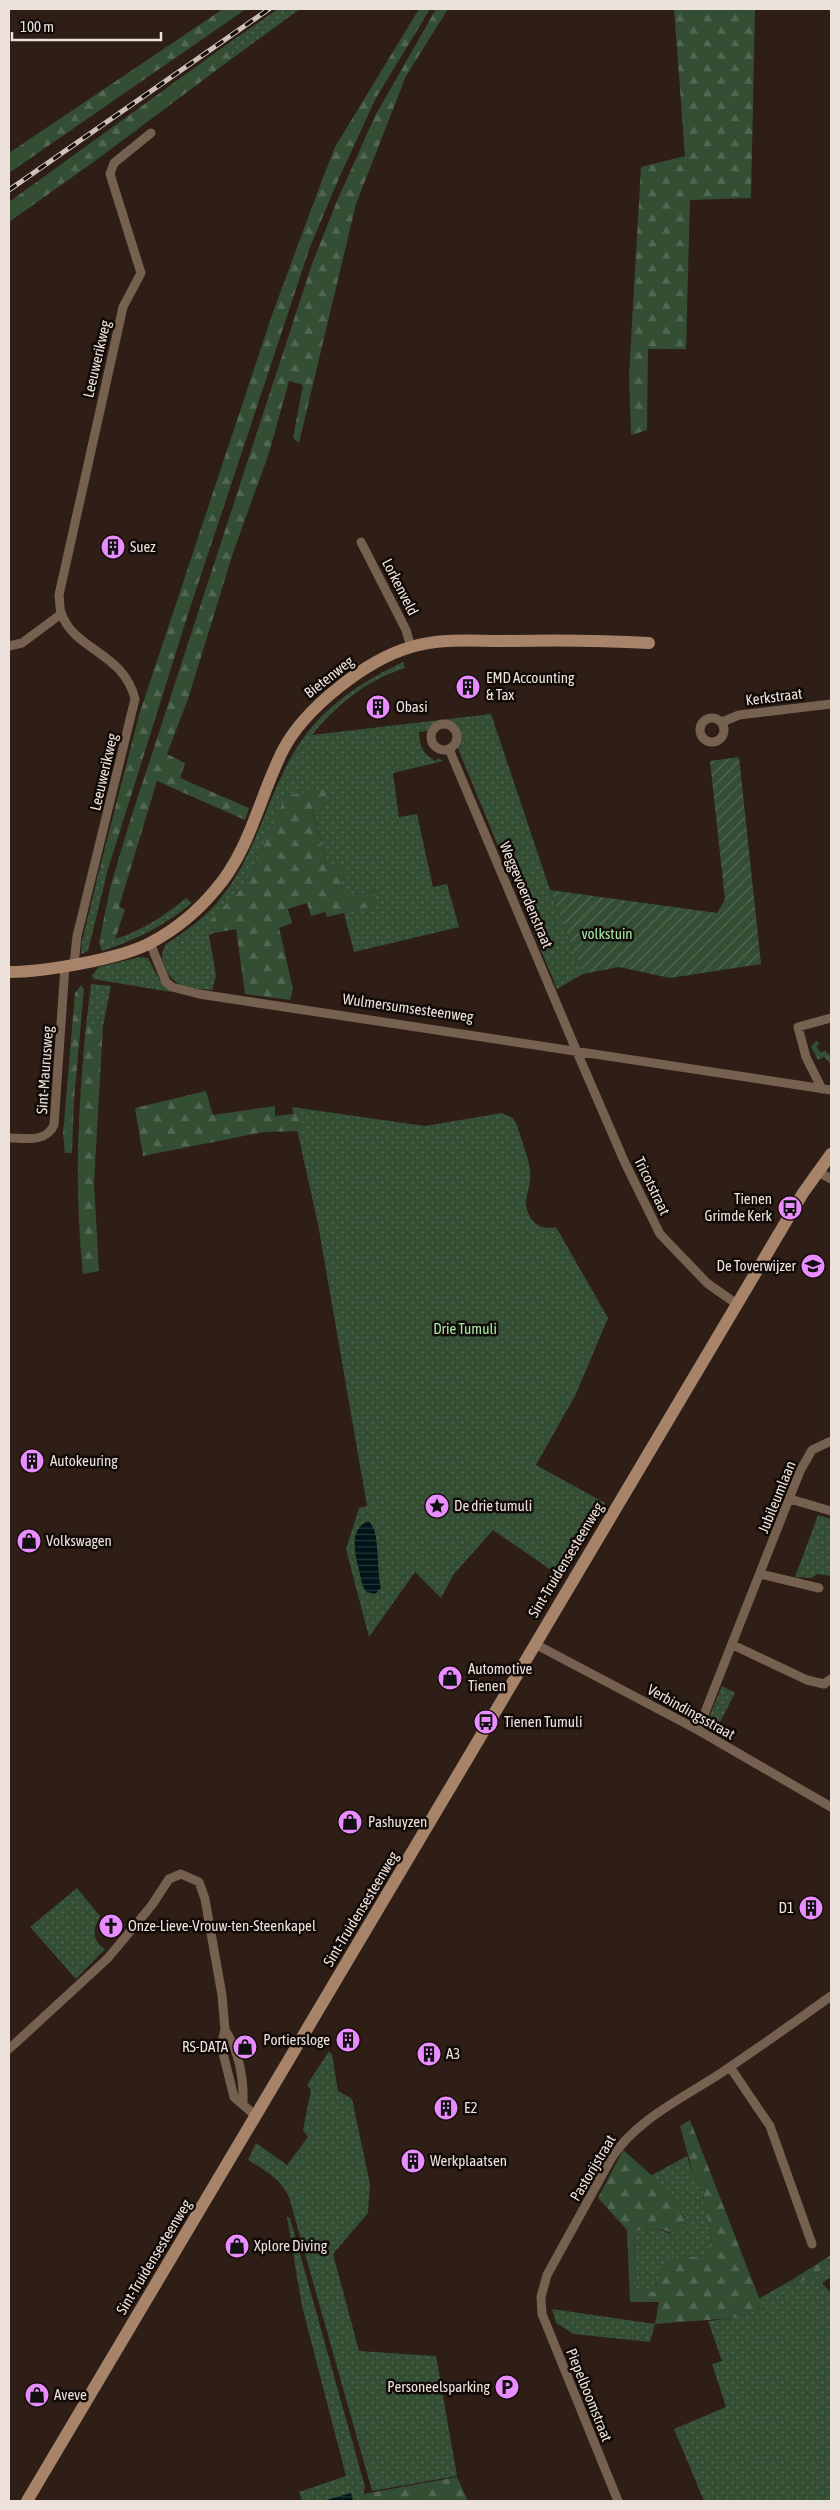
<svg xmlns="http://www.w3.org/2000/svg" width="840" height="2510" font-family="'Asap Condensed',sans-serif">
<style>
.grass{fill:url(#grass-dots)}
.forest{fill:url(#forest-firs)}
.garden{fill:url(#garden-furrows)}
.water{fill:url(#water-rules)}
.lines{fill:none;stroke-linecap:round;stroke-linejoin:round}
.street{stroke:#766150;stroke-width:9}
.secondary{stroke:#a78469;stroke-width:12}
.rail-casing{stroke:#cec1bc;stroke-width:5}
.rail{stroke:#110a07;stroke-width:3;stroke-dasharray:9;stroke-linecap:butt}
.labels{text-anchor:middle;stroke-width:5;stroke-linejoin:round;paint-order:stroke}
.street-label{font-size:15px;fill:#ede1dc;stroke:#110a07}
.poi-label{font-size:15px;fill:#ede1dc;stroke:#110a07;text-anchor:start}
.park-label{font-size:15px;fill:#a5e8a5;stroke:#110a07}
</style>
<defs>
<pattern id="grass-dots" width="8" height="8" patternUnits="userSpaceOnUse" patternTransform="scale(1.25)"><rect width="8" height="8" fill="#344e34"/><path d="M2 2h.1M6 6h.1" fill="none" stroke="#526751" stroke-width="1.8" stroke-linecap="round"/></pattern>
<pattern id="forest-firs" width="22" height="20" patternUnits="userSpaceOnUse" patternTransform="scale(1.25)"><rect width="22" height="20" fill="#344e34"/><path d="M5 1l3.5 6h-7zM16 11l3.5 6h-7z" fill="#526751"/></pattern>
<pattern id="garden-furrows" width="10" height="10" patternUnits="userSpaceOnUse" patternTransform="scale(1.25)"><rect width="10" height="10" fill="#344e34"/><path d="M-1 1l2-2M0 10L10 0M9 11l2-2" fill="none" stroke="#526751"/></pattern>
<pattern id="water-rules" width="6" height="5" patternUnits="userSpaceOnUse" patternTransform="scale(1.25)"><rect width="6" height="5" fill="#001417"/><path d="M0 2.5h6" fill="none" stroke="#263638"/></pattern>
</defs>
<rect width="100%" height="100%" fill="#2e1e16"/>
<path class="grass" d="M 278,9 L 300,9 L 234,57 L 226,45 Z
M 403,662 L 405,668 C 367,680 337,704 312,735 L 491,714 L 550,890 L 583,974 L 557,989 L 461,756 L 458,748 L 461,733 L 455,724 C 444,719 435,719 428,731 L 419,732 C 420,746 422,754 436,761 L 438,758 L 443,761 L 393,773 L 399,817 L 417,814 L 433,887 L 447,884 L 459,927 L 354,952 L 344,913 L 376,905 L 374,891 L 345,897 L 340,880 L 342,865 L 328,869 L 312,808 L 286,797 L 252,872 L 239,891 L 209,923 L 214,933 L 209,935 L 216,976 L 212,990 C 192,988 173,989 165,967 C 161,958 161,953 166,944 C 187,930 208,916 223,895 C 260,848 269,785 304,737 C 330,702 365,680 403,662 Z
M 100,867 L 108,869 L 88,951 L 81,954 L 82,941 Z
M 186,898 L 192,903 C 162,927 138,939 102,951 L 99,943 C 131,937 161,919 186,898 Z
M 140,957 L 148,958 L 159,979 L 171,992 L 93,979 L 92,975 L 99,967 Z
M 91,984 L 111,986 L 103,1026 L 86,1026 Z
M 816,1041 L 820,1043 L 816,1047 L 822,1053 L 825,1050 L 831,1057 L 831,1064 L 824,1057 L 818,1060 L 811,1047 Z
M 292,1107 L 425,1126 L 502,1113 L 513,1118 L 517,1125 C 521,1140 528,1155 530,1170 C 533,1191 517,1202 534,1222 C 540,1228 547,1229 556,1227 L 608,1318 L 576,1394 L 536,1465 L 605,1503 L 561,1577 L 493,1530 L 454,1574 L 441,1598 L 415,1572 L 369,1637 L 346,1549 L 359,1508 L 367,1506 L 318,1224 Z
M 818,1515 L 831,1519 L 831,1576 L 817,1574 L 812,1578 L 795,1577 Z
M 722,1686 L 735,1693 L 715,1732 L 708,1727 L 707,1722 Z
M 77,1888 L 100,1916 C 93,1929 91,1940 105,1949 L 76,1979 L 30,1927 Z
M 329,2051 L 332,2055 L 338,2091 L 352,2099 L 370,2184 L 368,2213 L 333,2254 L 359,2351 L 436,2356 L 457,2476 L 372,2491 L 289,2197 C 280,2178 266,2171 248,2160 L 256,2143 L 287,2165 L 308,2137 L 303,2130 L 311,2090 L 307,2085 Z
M 687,2156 L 694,2177 L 703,2190 L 704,2205 L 712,2236 L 707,2253 L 701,2257 C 668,2254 664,2263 654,2293 L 636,2291 L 634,2230 L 647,2231 L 656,2228 L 669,2233 L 687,2227 L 683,2214 L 652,2175 Z
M 287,2217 L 290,2218 L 365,2487 L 363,2494 L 365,2501 L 302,2501 L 299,2492 L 346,2476 L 302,2306 Z
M 831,2264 L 831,2277 L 822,2283 L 831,2293 L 831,2501 L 704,2501 L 674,2429 L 726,2407 L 712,2364 L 722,2361 L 708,2321 L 734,2318 L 763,2308 L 758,2299 L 790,2281 L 794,2286 Z
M 552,2309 L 655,2324 L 650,2342 L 574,2334 L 556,2323 Z"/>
<path class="forest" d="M 223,9 L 246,9 L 9,173 L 9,153 Z
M 419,9 L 430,9 L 376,98 L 339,178 L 310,247 L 189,611 L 108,869 L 100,867 L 139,715 L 272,315 L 321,183 L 335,147 Z
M 436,9 L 448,9 L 406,76 L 356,204 L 299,443 L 293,438 L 303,385 L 289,381 L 269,453 L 233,553 L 188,699 L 167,754 L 185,763 L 180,778 L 249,808 L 245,820 L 157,781 L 119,907 L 125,909 L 115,940 L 99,943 L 110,888 L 129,824 L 312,264 L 337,201 L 375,116 Z
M 674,9 L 755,9 L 751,198 L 690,200 L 686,349 L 648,349 L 647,430 L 631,435 L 629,375 L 641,167 L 685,156 Z
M 226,45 L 234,57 L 95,161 L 9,222 L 9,202 Z
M 324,788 L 329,805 L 312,809 L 328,869 L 342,865 L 347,878 L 340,880 L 345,897 L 374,891 L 377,905 L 327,917 L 325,912 L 311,916 L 307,903 L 288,909 L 292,923 L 279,928 L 293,989 L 290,1000 L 245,994 L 236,929 L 214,933 L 208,923 L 239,891 L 252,872 L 286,796 Z
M 81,985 L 84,989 L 74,1100 L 72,1153 L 65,1153 L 63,1134 L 75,993 Z
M 86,1026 L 103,1026 L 94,1183 L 99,1271 L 83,1274 C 74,1188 78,1112 86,1026 Z
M 206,1091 L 213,1115 L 275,1106 L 275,1116 L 301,1113 L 303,1131 L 264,1132 L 143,1156 L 135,1108 Z
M 690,2120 L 763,2308 L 734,2318 L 655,2324 L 659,2302 L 630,2302 L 627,2230 L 598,2198 L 623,2150 C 648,2172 678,2195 688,2227 L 677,2234 L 656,2228 L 647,2231 L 634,2230 L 636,2291 L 654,2292 C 664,2263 668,2254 701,2257 L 707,2253 L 712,2236 L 704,2205 L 703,2190 L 694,2177 L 680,2126 Z
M 831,2255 L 831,2264 L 794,2286 L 790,2281 Z
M 457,2477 L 468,2501 L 365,2501 L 363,2494 Z"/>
<path class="garden" d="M 739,757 L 761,964 L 670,978 L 619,967 L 583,974 L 550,890 L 717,913 L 725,900 L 710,761 Z"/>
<path class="water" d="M 368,1521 C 381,1529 376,1572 381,1588 L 375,1594 C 372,1593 369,1593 367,1592 C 362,1588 361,1579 360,1574 C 356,1557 347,1530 368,1521 Z
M 351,2493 L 353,2501 L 323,2501 Z"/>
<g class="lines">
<path class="street" d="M 361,542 L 406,630 L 411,647
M 9,646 L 22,643 L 61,614
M700 730a12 12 0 1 1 24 0a12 12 0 1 1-24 0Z
M 722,722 L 739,715 L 831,704
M431 737a13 13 0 1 1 26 0a13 13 0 1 1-26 0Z
M 449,749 L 577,1052 L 625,1163 L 660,1234 L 707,1283 L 738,1305
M 150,943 L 166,982 L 172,987 L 199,994 L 831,1090
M 74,964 L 77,936 L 135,699 C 124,653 75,650 62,615 C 59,609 60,601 59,595 L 123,307 L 141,273 L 110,174 L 114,163 L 151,133
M 822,1089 L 806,1057 L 798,1027 L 831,1018
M 9,1138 C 25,1138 46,1143 54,1125 L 65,966
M 817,1171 L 831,1179
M 790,1499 L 831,1511
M 760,1574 L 819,1588
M 535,1644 L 698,1730 L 831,1807
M 733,1645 L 807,1680 L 824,1684 L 831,1679
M 698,1730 L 800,1471 L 812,1450 L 831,1441
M 225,2030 C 239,2051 244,2079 243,2103
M 9,2049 L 108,1958 L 152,1905 L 169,1879 L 181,1874 L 199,1882 L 205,1899 L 222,1995 L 225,2030 L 221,2045 L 234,2097 L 256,2116
M 730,2067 L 770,2126 L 812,2244
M 618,2501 L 542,2314 L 541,2297 L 547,2275 L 611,2159 C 635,2120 683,2098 721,2073 C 758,2048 795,2022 831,1996"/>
<path class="secondary" d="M 9,972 C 43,972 122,959 152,942 C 176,929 198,911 216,889 C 250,850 260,795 283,750 C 305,708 366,660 411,647 C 440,638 473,641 502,641 C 551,640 600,640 649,643
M 27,2501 L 803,1193 L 831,1154"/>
<defs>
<path id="rail" d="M 9,190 L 269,9"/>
</defs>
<use href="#rail" class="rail-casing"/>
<use href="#rail" class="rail"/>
</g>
<defs>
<symbol id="building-disc" viewBox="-11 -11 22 22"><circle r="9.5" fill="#e98dfe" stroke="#110a07"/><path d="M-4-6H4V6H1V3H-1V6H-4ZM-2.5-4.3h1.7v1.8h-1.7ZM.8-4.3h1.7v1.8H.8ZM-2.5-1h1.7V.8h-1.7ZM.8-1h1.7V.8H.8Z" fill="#111"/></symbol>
<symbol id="bus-disc" viewBox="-11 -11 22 22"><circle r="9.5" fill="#e98dfe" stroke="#110a07"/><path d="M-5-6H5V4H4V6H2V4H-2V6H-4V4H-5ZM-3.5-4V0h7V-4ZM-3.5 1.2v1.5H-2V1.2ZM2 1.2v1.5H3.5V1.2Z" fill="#111"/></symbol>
<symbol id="school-disc" viewBox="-11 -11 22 22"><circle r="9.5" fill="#e98dfe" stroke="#110a07"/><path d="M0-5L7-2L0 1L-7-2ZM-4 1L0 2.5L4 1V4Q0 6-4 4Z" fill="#111"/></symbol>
<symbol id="sight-disc" viewBox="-11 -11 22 22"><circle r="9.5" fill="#e98dfe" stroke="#110a07"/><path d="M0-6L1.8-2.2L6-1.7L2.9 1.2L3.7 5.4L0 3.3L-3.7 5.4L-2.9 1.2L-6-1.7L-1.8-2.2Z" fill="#111"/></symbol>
<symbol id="shop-disc" viewBox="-11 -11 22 22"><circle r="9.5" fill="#e98dfe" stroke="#110a07"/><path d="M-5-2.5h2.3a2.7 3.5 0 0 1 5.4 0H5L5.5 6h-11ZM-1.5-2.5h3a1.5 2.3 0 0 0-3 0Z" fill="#111"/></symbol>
<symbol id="church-disc" viewBox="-11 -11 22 22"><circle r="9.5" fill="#e98dfe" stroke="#110a07"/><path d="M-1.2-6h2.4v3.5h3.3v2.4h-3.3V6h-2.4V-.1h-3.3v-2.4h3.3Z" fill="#111"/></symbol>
<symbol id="parking-disc" viewBox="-11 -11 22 22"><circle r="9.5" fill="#e98dfe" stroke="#110a07"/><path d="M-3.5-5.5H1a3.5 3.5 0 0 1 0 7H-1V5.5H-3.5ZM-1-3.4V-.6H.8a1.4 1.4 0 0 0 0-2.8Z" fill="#111"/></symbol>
</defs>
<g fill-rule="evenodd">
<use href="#building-disc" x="99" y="533" width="28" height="28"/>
<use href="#building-disc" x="454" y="673" width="28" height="28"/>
<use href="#building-disc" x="364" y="693" width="28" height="28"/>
<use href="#bus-disc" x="776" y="1194" width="28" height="28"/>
<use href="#school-disc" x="799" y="1252" width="28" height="28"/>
<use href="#building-disc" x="18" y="1447" width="28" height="28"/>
<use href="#sight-disc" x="423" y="1492" width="28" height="28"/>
<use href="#shop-disc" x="15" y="1527" width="28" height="28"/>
<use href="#shop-disc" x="436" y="1664" width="28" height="28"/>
<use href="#bus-disc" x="472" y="1708" width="28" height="28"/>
<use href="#shop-disc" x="336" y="1808" width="28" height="28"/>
<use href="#building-disc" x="797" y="1894" width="28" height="28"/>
<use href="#church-disc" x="97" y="1912" width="28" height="28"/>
<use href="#building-disc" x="334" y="2026" width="28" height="28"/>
<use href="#shop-disc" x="231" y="2033" width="28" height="28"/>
<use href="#building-disc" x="415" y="2040" width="28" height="28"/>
<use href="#building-disc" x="432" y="2094" width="28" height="28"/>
<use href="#building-disc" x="399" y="2147" width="28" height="28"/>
<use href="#shop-disc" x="223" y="2232" width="28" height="28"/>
<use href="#parking-disc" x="493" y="2373" width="28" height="28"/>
<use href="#shop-disc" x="23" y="2381" width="28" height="28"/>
</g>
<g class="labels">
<g class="street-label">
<text transform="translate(97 359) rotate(-77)" y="5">Leeuwerikweg</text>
<text transform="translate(400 587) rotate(63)" y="5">Lorkenveld</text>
<text transform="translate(329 677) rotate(-38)" y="5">Bietenweg</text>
<text transform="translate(774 697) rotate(-7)" y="5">Kerkstraat</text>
<text transform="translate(104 772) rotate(-77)" y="5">Leeuwerikweg</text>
<text transform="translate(526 895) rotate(67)" y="5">Weggevoerdenstraat</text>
<text transform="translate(408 1008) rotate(8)" y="5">Wulmersumsesteenweg</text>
<text transform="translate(45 1070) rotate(-86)" y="5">Sint-Maurusweg</text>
<text transform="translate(652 1186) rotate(64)" y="5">Tricotstraat</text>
<text transform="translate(777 1497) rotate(-68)" y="5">Jubileumlaan</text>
<text transform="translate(566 1560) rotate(-59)" y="5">Sint-Truidensesteenweg</text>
<text transform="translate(691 1712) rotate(29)" y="5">Verbindingsstraat</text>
<text transform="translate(361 1909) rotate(-59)" y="5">Sint-Truidensesteenweg</text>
<text transform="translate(593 2168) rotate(-59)" y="5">Pastorijstraat</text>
<text transform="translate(154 2257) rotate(-59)" y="5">Sint-Truidensesteenweg</text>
<text transform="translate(589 2395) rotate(68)" y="5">Piepelboomstraat</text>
</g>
<g class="poi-label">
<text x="130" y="552">Suez</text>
<text x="486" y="683">EMD Accounting<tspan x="486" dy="17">&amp; Tax</tspan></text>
<text x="396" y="712">Obasi</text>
<text x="772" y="1204" text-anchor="end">Tienen<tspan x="772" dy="17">Grimde Kerk</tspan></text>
<text x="796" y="1271" text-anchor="end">De Toverwijzer</text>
<text x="50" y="1466">Autokeuring</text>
<text x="454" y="1511">De drie tumuli</text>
<text x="46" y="1546">Volkswagen</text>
<text x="468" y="1674">Automotive<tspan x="468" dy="17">Tienen</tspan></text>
<text x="504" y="1727">Tienen Tumuli</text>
<text x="368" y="1827">Pashuyzen</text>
<text x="794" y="1913" text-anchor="end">D1</text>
<text x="128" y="1931">Onze-Lieve-Vrouw-ten-Steenkapel</text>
<text x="330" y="2045" text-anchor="end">Portiersloge</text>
<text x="228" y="2052" text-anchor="end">RS-DATA</text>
<text x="446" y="2059">A3</text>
<text x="464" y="2113">E2</text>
<text x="430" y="2166">Werkplaatsen</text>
<text x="254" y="2251">Xplore Diving</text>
<text x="490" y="2392" text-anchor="end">Personeelsparking</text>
<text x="54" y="2400">Aveve</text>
</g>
<g class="park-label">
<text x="607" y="939">volkstuin</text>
<text x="465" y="1334">Drie Tumuli</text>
</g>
</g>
<rect width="840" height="2510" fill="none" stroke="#ede1dc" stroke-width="20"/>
<path d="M12 32v8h149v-8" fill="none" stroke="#ede1dc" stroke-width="2.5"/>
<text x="20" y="32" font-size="15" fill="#ede1dc" stroke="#110a07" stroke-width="4" paint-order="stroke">100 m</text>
</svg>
